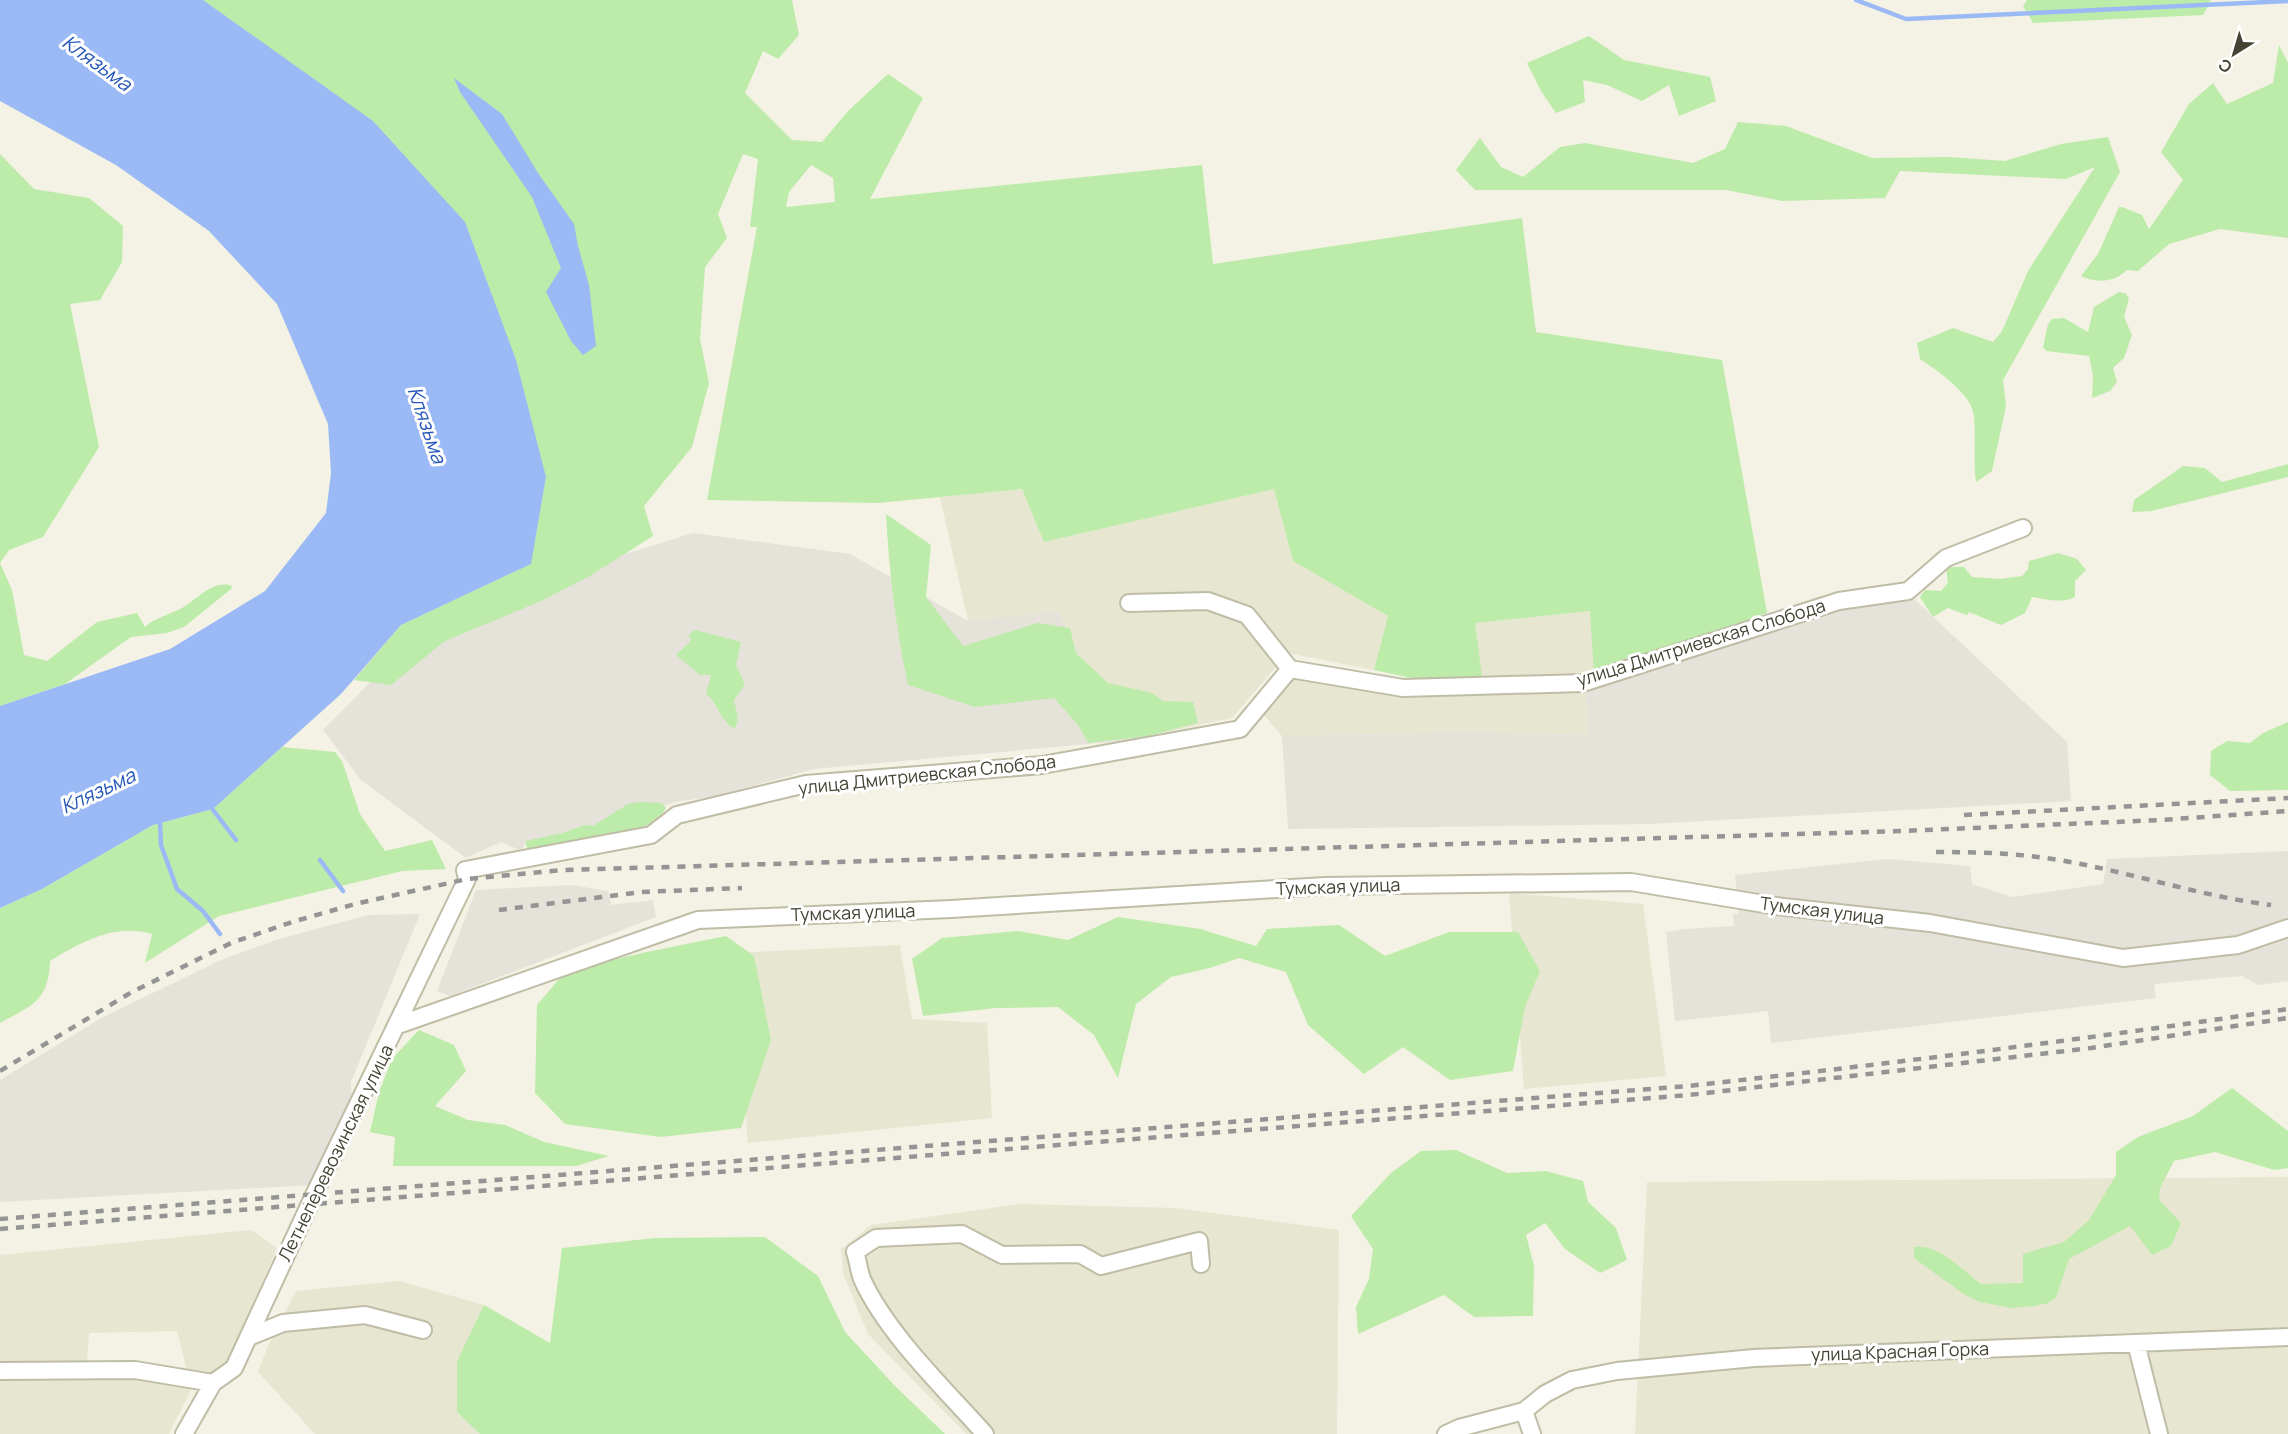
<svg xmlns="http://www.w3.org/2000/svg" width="2288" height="1434" font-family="Manrope,sans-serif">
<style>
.residential{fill:#e7e6d1}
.industrial{fill:#e5e2d9}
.green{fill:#bdeba9;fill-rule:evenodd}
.water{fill:#9bbaf5}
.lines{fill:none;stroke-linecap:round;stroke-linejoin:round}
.stream{stroke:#9bbaf5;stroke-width:4.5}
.minor-casing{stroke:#bfbda6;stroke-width:20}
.minor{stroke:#fff;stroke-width:16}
.rail{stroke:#949494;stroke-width:4.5;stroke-dasharray:8 8;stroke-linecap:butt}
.labels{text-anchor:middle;stroke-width:6;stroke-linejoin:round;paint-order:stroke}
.street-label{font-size:18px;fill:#454333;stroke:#fff}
.water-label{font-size:20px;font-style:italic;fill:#2557b8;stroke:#fff}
</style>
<rect width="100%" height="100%" fill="#f3f2e4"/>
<path class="residential" d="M 1022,489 L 1044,542 L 1274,489 L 1293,561 L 1388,616 L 1374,670 L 1288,653 L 1232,718 L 1121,741 L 1058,611 L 968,621 L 940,497 Z
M 1591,611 L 1594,674 L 1482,677 L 1474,623 Z
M 1291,673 L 1389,694 L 1585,688 L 1589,735 L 1470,732 L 1282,736 L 1262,713 Z
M 1509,893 L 1643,904 L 1666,1076 L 1524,1089 Z
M 900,945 L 912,1019 L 987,1023 L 992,1118 L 748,1143 L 732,953 Z
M 2288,1177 L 2288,1434 L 1635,1434 L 1647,1182 Z
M 1019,1204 L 1176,1208 L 1339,1230 L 1337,1434 L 966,1434 L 868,1334 L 843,1273 L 841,1249 L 871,1225 Z
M 251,1230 L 277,1248 L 226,1366 L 212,1374 L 187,1371 L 177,1331 L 89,1333 L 87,1361 L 0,1362 L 0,1255 Z
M 399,1281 L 484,1305 L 457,1361 L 457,1412 L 480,1434 L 315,1434 L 258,1372 L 268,1346 L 296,1291 Z
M 155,1376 L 192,1388 L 169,1434 L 0,1434 L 0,1377 Z"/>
<path class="industrial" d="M 693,533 L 850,554 L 968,621 L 1058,611 L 1121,741 L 814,769 L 715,796 L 675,802 L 545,843 L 526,841 L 522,851 L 501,842 L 466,858 L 361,780 L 323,730 L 411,641 L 545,579 Z
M 1912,597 L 2067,742 L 2071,801 L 1649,824 L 1288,829 L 1282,736 L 1470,732 L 1589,735 L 1585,688 L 1862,601 Z
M 2288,851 L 2288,981 L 2258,985 L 2242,976 L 2154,984 L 2156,998 L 1771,1043 L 1768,1011 L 1675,1021 L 1666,932 L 1685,929 L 1734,926 L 1733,914 L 1739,914 L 1735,875 L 1887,859 L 1970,866 L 1972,884 L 2012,897 L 2103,884 L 2107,859 Z
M 571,885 L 608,891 L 611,905 L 653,900 L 656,917 L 450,996 L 437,991 L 476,890 Z
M 420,914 L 351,1082 L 352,1102 L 312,1185 L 0,1202 L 0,1080 L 103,1017 L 223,959 L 282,938 L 369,915 Z"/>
<path class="green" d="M 203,0 L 792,0 L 799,35 L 778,59 L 763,51 L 745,93 L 792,140 L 822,142 L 848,111 L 888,74 L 923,98 L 870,199 L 1202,165 L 1213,264 L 1522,218 L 1536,332 L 1722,360 L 1767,613 L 1594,674 L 1590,611 L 1475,623 L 1482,677 L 1416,679 L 1374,670 L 1388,616 L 1293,561 L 1274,489 L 1044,542 L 1022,489 L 878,503 L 707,500 L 757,227 L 750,227 L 758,159 L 743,154 L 718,214 L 727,238 L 705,267 L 700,339 L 709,383 L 692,447 L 644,506 L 653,536 L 588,577 L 541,601 L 445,641 L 391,685 L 354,680 L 401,625 L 530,564 L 546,477 ZM 811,165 L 833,178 L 835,202 L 786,207 L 789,192 Z
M 2027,0 L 2211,0 L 2203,15 L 2033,23 L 2023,6 Z
M 1589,36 L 1624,60 L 1710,77 L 1716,101 L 1679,116 L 1669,85 L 1642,101 L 1607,85 L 1583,80 L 1585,102 L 1556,113 L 1541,91 L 1527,63 Z
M 2279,45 L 2288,63 L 2288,238 L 2220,229 L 2169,244 L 2138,271 L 2127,270 C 2114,283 2096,283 2081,276 L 2098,254 L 2119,207 L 2122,207 L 2142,215 L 2149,229 L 2183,180 L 2161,152 L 2189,104 L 2213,83 L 2227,104 L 2273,83 Z
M 1738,122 L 1786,126 L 1872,158 L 1949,157 L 2005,161 L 2061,144 L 2108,137 L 2120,172 L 2003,380 L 2006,406 L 1992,471 L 1976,482 C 1973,459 1976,438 1974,416 C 1972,394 1937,370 1920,359 L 1917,343 L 1953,328 L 1993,342 L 2002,331 L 2028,271 L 2095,167 L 2066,179 L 1900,171 L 1885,198 L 1782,201 L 1726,190 L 1475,190 L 1456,170 L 1480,138 L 1501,167 L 1523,177 L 1560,147 L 1585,143 L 1693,163 L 1725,149 Z
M 0,154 L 34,189 L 89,198 L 123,226 L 122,262 L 100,300 L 70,304 L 99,447 L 43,537 L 9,550 L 0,563 L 12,590 L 24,655 L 47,661 L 97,622 L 137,613 L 145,627 C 156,617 169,615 182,608 C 198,599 213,579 232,586 L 231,589 L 184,627 L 167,633 L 131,637 L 65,684 L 0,706 Z
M 2119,292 L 2125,293 L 2129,298 L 2124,317 L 2132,335 L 2124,358 L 2113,368 L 2117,382 L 2110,391 L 2092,398 L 2093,376 L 2089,356 L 2046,351 L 2043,347 L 2048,324 L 2052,319 L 2064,318 L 2088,332 L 2094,307 Z
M 2288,464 L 2288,477 L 2151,511 L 2132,512 L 2134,500 L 2183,466 L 2205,468 L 2222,482 Z
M 886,514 L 931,545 L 926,597 L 963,646 L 1038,623 L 1070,628 L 1076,653 L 1108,683 L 1152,693 L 1163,701 L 1193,702 L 1198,723 L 1148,736 L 1088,743 L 1078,725 L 1054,698 L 975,707 L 908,685 C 896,628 889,572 886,514 Z
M 2058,553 L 2077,559 L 2086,570 L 2075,581 L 2075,597 C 2062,604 2045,599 2032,597 L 2025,613 L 2001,625 L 1969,612 L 1967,615 L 1948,608 L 1933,617 L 1920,597 L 1925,590 L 1941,591 L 1948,583 L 1946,567 L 1964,567 L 1972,577 L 2000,579 L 2022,576 L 2028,569 L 2029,561 Z
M 695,630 L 741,642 L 736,665 L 745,684 L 734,700 L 738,718 L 735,729 C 718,719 721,707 706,694 L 711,675 L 700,675 L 676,655 L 691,641 L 689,635 Z
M 2288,722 L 2288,790 L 2230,791 L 2210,775 L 2211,751 L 2227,741 L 2250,743 L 2263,733 Z
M 282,747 L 335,752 L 342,761 L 360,814 L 385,851 L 432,840 L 446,869 L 402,871 L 219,916 L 145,963 L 152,934 C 115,923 81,942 50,961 C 49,1001 31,1006 0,1023 L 0,908 L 42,889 L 153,825 L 213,809 Z
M 639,802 L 662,803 L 666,808 C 651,833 616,833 590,837 L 583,842 L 532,854 L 526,846 L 526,841 L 562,833 L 585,825 L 593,826 L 628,804 Z
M 1118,917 L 1200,929 L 1256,946 L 1267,929 L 1339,925 L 1385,956 L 1449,932 L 1518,932 L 1540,971 L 1525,1007 L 1513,1071 L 1450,1080 L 1403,1047 L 1364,1074 L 1308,1025 L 1286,972 L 1239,958 L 1210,968 L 1171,977 L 1136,1004 L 1118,1078 L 1094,1035 L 1058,1007 L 996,1008 L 923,1016 L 912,959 L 942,938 L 1018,931 L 1068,940 Z
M 726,936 L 754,956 L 771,1040 L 741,1128 L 661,1137 L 565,1124 L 535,1093 L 537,1005 L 566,971 L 642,953 Z
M 419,1030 L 454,1045 L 466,1071 L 435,1106 L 468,1120 L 505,1125 L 544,1142 L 609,1156 L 576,1166 L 393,1166 L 395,1137 L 370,1132 L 379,1092 L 392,1059 Z
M 2232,1088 L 2288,1131 L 2288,1168 L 2274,1170 L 2215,1152 L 2174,1161 L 2160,1188 L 2159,1200 L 2181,1223 L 2171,1246 L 2152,1255 L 2130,1226 L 2069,1259 L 2056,1298 L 2048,1303 L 2035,1306 L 2011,1308 L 1980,1302 L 1965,1295 L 1914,1258 L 1914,1247 C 1940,1244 1962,1270 1981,1284 L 2023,1283 L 2023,1254 L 2064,1242 L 2089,1220 L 2116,1175 L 2116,1152 L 2138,1137 L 2193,1116 Z
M 1456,1150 L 1507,1173 L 1546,1171 L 1583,1181 L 1588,1202 L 1616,1228 L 1627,1260 L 1600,1273 L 1565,1249 L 1545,1223 L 1526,1235 L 1534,1266 L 1533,1316 L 1474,1317 L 1444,1295 L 1358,1334 L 1356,1307 L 1369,1279 L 1373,1249 L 1351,1216 L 1391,1173 L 1421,1151 Z
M 765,1237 L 818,1276 L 845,1332 L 895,1386 L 945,1434 L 480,1434 L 457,1412 L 457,1361 L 484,1305 L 550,1343 L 562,1248 L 655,1238 Z"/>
<path class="water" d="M 0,0 L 203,0 L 373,121 L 465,222 L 516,360 L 546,477 L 531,564 L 401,625 L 341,694 L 213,809 L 153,825 L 42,889 L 0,908 L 0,706 L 170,649 L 265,591 L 326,513 L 331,473 L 328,424 L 277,304 L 209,231 L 116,165 L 0,101 Z
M 454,78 L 502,114 L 538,173 L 574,224 L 578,246 L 589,285 L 596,346 L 583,355 L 571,341 L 546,292 L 561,268 L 532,197 L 460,92 Z"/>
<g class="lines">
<path class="stream" d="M 1856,0 L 1906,19 L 2288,1
M 210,806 L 236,840
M 157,821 L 160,823 L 161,845 L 177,889 L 203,911 L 220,934
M 320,860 L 343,891"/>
<defs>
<path id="minor" d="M 1129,603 L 1208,601 L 1247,615 L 1290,669
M 398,1025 L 698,920 L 951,909 L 1325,886 L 1631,882 L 1776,906 L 1930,923 L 2123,958 L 2238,945 L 2288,928
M 249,1337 L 283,1323 L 365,1315 L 423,1330
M 2136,1343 L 2159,1434
M 0,1371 L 135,1370 L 213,1383
M 1524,1411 L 1532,1434
M 184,1434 L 213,1383 L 234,1368 L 314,1195 L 467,879 L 465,870 L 651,835 L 677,815 L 806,784 L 1042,765 L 1240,729 L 1290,669 L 1403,688 L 1583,683 L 1839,601 L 1908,591 L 1946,558 L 2023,528
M 985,1434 C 945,1389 887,1334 862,1279 C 859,1271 858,1261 855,1252 L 876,1238 L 962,1234 L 1002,1255 L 1080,1254 L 1101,1266 L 1199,1241 L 1201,1264
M 1446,1434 L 1459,1428 L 1524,1411 L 1545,1394 L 1572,1380 L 1617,1371 L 1754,1358 L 2288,1337"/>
</defs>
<use href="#minor" class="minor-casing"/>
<use href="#minor" class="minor"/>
<path class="rail" d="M 1964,815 L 2288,798
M 1936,852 C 1978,852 2017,853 2059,860 C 2131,872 2199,896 2271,905
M 499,910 L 641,892 L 742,888
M 0,1071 L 132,992 L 231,943 L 292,922 L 355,904 L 467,879 L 564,870 L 1902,831 L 2161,820 L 2288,811
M 0,1219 L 1688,1086 C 1888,1064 2088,1039 2288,1009
M 0,1229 L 1689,1095 L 2091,1048 L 2288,1018"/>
</g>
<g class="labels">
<g class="street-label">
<text transform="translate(1701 643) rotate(-17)" y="6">улица Дмитриевская Слобода</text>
<text transform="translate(927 775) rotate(-6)" y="6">улица Дмитриевская Слобода</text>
<text transform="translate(1338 887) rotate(-2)" y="6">Тумская улица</text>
<text transform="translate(1822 911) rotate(7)" y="6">Тумская улица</text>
<text transform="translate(853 913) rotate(-2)" y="6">Тумская улица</text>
<text transform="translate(336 1153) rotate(-64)" y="6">Летнеперевозинская улица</text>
<text transform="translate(1900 1352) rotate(-2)" y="6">улица Красная Горка</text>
</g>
<g class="water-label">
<text transform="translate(97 63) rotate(36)" y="7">Клязьма</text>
<text transform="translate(427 425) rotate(71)" y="7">Клязьма</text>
<text transform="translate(98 791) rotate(-25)" y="7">Клязьма</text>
</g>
</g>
<g transform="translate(2234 54) rotate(217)" stroke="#ffffff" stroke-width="4.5" paint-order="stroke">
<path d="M0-4.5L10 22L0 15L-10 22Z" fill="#454333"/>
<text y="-9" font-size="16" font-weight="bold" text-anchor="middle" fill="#454333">С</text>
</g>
</svg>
